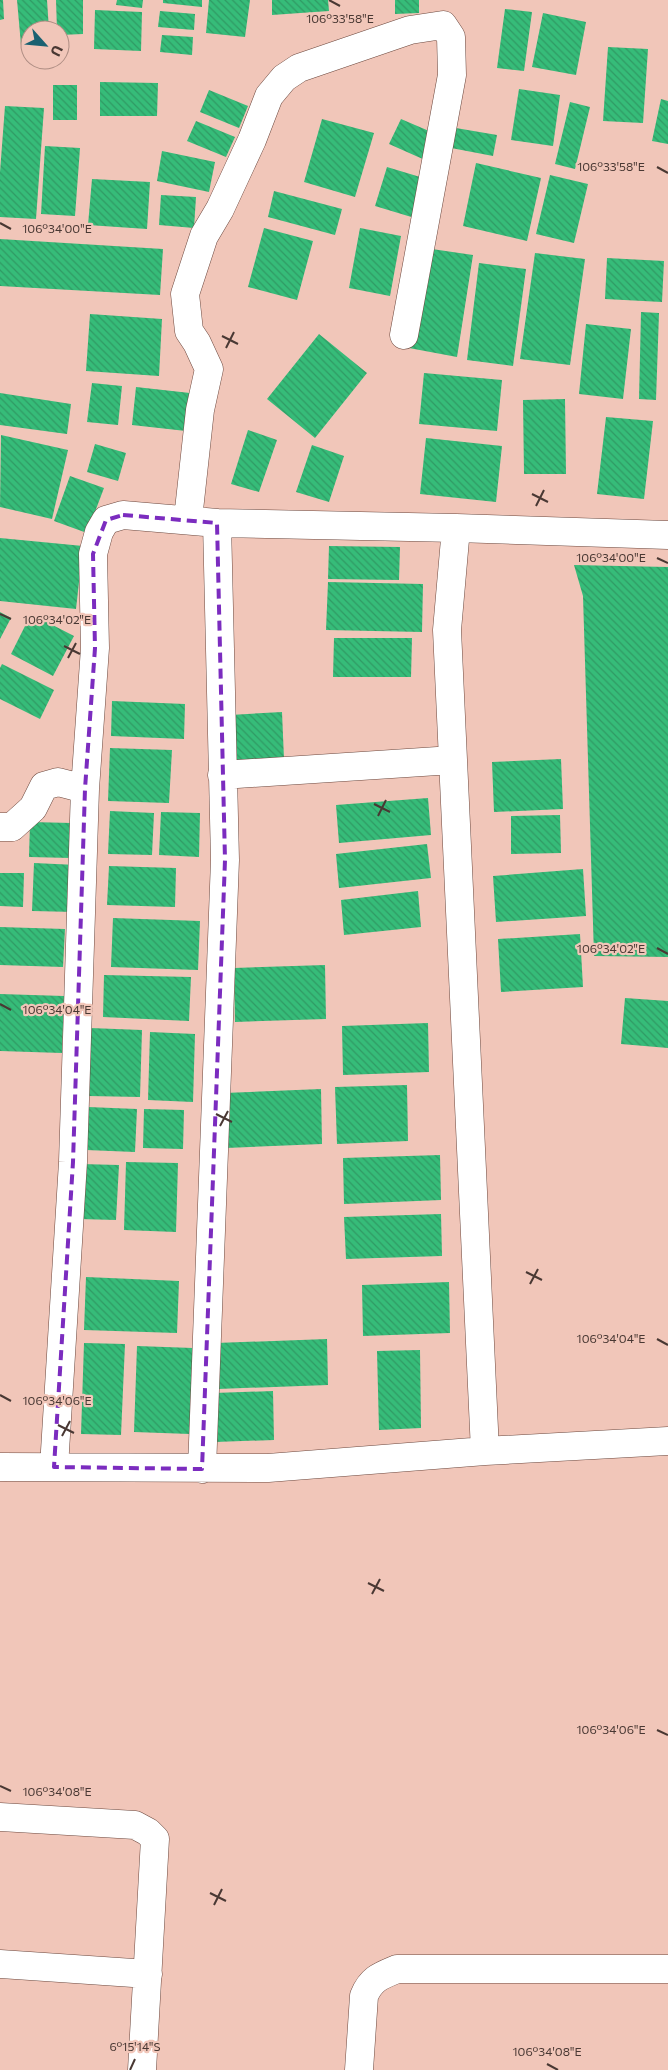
<svg xmlns="http://www.w3.org/2000/svg" width="668" height="2070" font-family="Commissioner,sans-serif">
<style>
.building{fill:url(#building-back-hatch)}
.lines{fill:none;stroke-linecap:round;stroke-linejoin:round}
.minor-casing{stroke:#6c483e;stroke-width:29}
.minor{stroke:#fff;stroke-width:28}
.marked{fill:none;stroke:#7b2cbf;stroke-width:4;stroke-dasharray:10 6;stroke-linejoin:round}
.ticks{fill:none;stroke:#493833;stroke-width:2}
.ticks-label{font-size:12px;text-anchor:middle;fill:#493833;stroke:#f1c6b9;stroke-width:4.5;stroke-linejoin:round;paint-order:stroke}
</style>
<defs>
<pattern id="building-back-hatch" width="6" height="6" patternUnits="userSpaceOnUse" patternTransform="scale(1.25)"><rect width="6" height="6" fill="#36bc79"/><path d="M-1 5l2 2M0 0l6 6M5-1l2 2" fill="none" stroke="#309a64"/></pattern>
</defs>
<rect width="100%" height="100%" fill="#f1c6b9"/>
<path class="building" d="M 0,0 L 3,0 L 4,19 L 0,20 Z
M 17,0 L 47,0 L 49,30 L 30,30 L 30,44 L 21,45 Z
M 56,0 L 83,0 L 83,34 L 60,35 L 60,30 L 57,30 Z
M 117,0 L 143,0 L 142,8 L 116,5 Z
M 163,0 L 202,0 L 202,7 L 163,3 Z
M 209,0 L 250,0 L 245,37 L 206,33 Z
M 272,0 L 328,0 L 329,11 L 272,15 Z
M 395,0 L 419,0 L 419,13 L 395,14 Z
M 505,9 L 532,12 L 524,71 L 497,68 Z
M 95,10 L 142,12 L 141,51 L 94,49 Z
M 160,11 L 195,14 L 194,30 L 158,27 Z
M 543,13 L 586,22 L 576,75 L 532,67 Z
M 162,35 L 193,37 L 192,55 L 160,52 Z
M 608,47 L 648,49 L 643,123 L 603,121 Z
M 100,82 L 158,83 L 157,116 L 100,116 Z
M 53,85 L 77,85 L 77,120 L 53,120 Z
M 519,89 L 560,95 L 553,146 L 511,140 Z
M 209,90 L 248,106 L 239,128 L 200,112 Z
M 661,99 L 668,101 L 668,144 L 652,141 Z
M 570,102 L 590,107 L 575,169 L 555,164 Z
M 5,106 L 44,108 L 36,219 L 0,217 L 0,172 Z
M 322,119 L 374,133 L 355,197 L 304,182 Z
M 401,119 L 436,134 L 425,160 L 389,144 Z
M 196,121 L 235,137 L 226,157 L 187,141 Z
M 450,127 L 497,135 L 493,156 L 446,147 Z
M 45,146 L 80,148 L 75,216 L 41,214 Z
M 162,151 L 215,162 L 209,192 L 157,181 Z
M 476,163 L 541,178 L 527,241 L 463,226 Z
M 387,167 L 430,180 L 418,219 L 375,206 Z
M 550,175 L 588,184 L 574,243 L 536,234 Z
M 92,179 L 150,182 L 147,229 L 88,225 Z
M 274,191 L 342,209 L 335,235 L 268,217 Z
M 161,195 L 196,197 L 194,228 L 159,225 Z
M 264,228 L 313,241 L 297,300 L 248,287 Z
M 360,228 L 401,236 L 390,296 L 349,288 Z
M 0,239 L 163,249 L 160,295 L 0,286 Z
M 425,248 L 473,255 L 457,357 L 409,348 Z
M 535,253 L 585,259 L 570,365 L 520,359 Z
M 607,258 L 664,261 L 662,302 L 605,299 Z
M 479,263 L 526,269 L 513,366 L 467,360 Z
M 641,312 L 659,313 L 656,400 L 639,399 Z
M 90,314 L 162,319 L 159,376 L 86,371 Z
M 586,324 L 631,329 L 623,399 L 579,394 Z
M 319,334 L 367,373 L 315,438 L 267,399 Z
M 424,373 L 502,380 L 497,431 L 419,424 Z
M 92,383 L 122,386 L 118,425 L 87,422 Z
M 136,387 L 190,393 L 186,431 L 132,425 Z
M 0,393 L 71,404 L 67,434 L 0,425 Z
M 565,399 L 566,474 L 524,474 L 523,400 Z
M 606,417 L 653,421 L 644,499 L 597,494 Z
M 248,430 L 277,440 L 259,492 L 231,484 Z
M 1,435 L 68,450 L 52,519 L 0,507 Z
M 426,438 L 502,446 L 496,502 L 420,494 Z
M 95,444 L 126,453 L 118,481 L 87,472 Z
M 312,445 L 344,456 L 329,502 L 296,492 Z
M 70,476 L 104,488 L 87,533 L 54,521 Z
M 0,538 L 83,546 L 76,609 L 0,601 Z
M 329,546 L 400,547 L 399,580 L 328,579 Z
M 574,565 L 668,567 L 668,957 L 594,956 L 583,596 Z
M 328,582 L 423,584 L 422,632 L 326,630 Z
M 0,612 L 11,618 L 0,639 Z
M 31,614 L 74,636 L 53,676 L 11,654 Z
M 334,638 L 412,638 L 411,677 L 333,677 Z
M 2,664 L 54,690 L 40,719 L 0,699 L 0,668 Z
M 112,701 L 185,704 L 184,739 L 111,736 Z
M 282,712 L 284,759 L 233,762 L 230,715 Z
M 110,748 L 172,750 L 169,803 L 108,801 Z
M 561,759 L 563,809 L 494,812 L 492,762 Z
M 428,798 L 431,835 L 339,843 L 336,805 Z
M 110,811 L 154,813 L 152,855 L 108,854 Z
M 161,812 L 200,813 L 199,857 L 159,855 Z
M 560,815 L 561,853 L 511,854 L 511,816 Z
M 30,822 L 72,823 L 71,858 L 29,857 Z
M 427,844 L 431,878 L 339,888 L 336,854 Z
M 34,863 L 77,865 L 75,912 L 32,911 Z
M 109,866 L 176,868 L 175,907 L 107,905 Z
M 583,869 L 586,916 L 496,922 L 493,876 Z
M 0,873 L 24,873 L 23,907 L 0,906 Z
M 418,891 L 421,927 L 344,935 L 341,900 Z
M 113,918 L 200,921 L 198,970 L 111,967 Z
M 0,927 L 65,929 L 63,967 L 0,965 Z
M 580,934 L 583,987 L 501,992 L 498,939 Z
M 325,965 L 326,1019 L 235,1022 L 234,968 Z
M 104,975 L 191,977 L 189,1021 L 103,1017 Z
M 0,994 L 64,996 L 62,1053 L 0,1051 Z
M 625,998 L 668,1001 L 668,1048 L 621,1044 Z
M 428,1023 L 429,1072 L 343,1075 L 342,1026 Z
M 90,1028 L 142,1030 L 140,1097 L 88,1096 Z
M 150,1032 L 195,1034 L 193,1102 L 148,1100 Z
M 407,1085 L 408,1141 L 337,1144 L 335,1087 Z
M 321,1089 L 322,1144 L 226,1148 L 224,1093 Z
M 88,1107 L 137,1109 L 135,1152 L 86,1150 Z
M 144,1109 L 184,1110 L 183,1149 L 143,1148 Z
M 440,1155 L 441,1200 L 344,1204 L 343,1158 Z
M 126,1162 L 178,1163 L 176,1232 L 124,1230 Z
M 80,1164 L 119,1165 L 116,1220 L 79,1219 Z
M 441,1214 L 442,1256 L 346,1259 L 344,1217 Z
M 86,1277 L 179,1281 L 177,1333 L 84,1330 Z
M 449,1282 L 450,1333 L 363,1336 L 362,1285 Z
M 327,1339 L 328,1385 L 218,1389 L 216,1343 Z
M 84,1343 L 125,1344 L 121,1435 L 81,1434 Z
M 137,1346 L 193,1348 L 190,1434 L 134,1432 Z
M 420,1350 L 421,1428 L 379,1430 L 377,1351 Z
M 273,1391 L 274,1440 L 215,1442 L 214,1393 Z"/>
<g class="lines">
<defs>
<path id="minor" d="M 188,519 L 200,410 L 209,369 L 197,343 L 189,331 L 185,294 L 204,236 L 220,209 L 252,140 L 269,96 L 284,78 L 299,68 L 410,30 L 443,25 L 451,37 L 452,75 L 404,335
M 222,775 L 453,760
M 0,827 L 12,827 L 33,808 L 44,786 L 58,782 L 85,789
M 485,1451 L 447,630 L 456,528 L 668,535
M 0,1467 L 268,1468 L 485,1451 L 668,1441
M 54,1467 L 73,1162 L 85,789 L 95,648 L 93,554 L 99,532 L 106,520 L 123,515 L 217,523
M 202,1469 L 225,860 L 217,523 L 456,528
M 0,1817 L 135,1825 L 148,1832 L 155,1839 L 142,2070
M 0,1964 L 148,1974
M 359,2070 L 364,1996 C 371,1979 380,1976 397,1969 L 668,1969"/>
</defs>
<use href="#minor" class="minor-casing"/>
<use href="#minor" class="minor"/>
</g>
<path class="marked" d="M 123,515 L 217,523 L 225,860 L 202,1469 L 54,1467 L 73,1162 L 85,789 L 95,648 L 93,554 L 106,520 Z"/>
<path class="ticks" d="M 329,0 L 340,6M 657,167 L 668,173M 0,223 L 11,229M 222,336 L 238,344M 226,348 L 234,332M 532,494 L 548,502M 536,506 L 544,490M 657,558 L 668,563M 0,614 L 11,619M 64,646 L 80,654M 68,658 L 76,643M 374,804 L 390,812M 378,816 L 386,800M 657,948 L 668,954M 0,1004 L 11,1010M 216,1114 L 232,1122M 220,1126 L 228,1111M 526,1272 L 542,1280M 530,1284 L 538,1269M 657,1339 L 668,1345M 0,1395 L 11,1401M 58,1425 L 74,1433M 62,1436 L 70,1421M 368,1583 L 384,1591M 372,1594 L 380,1579M 657,1730 L 668,1735M 0,1786 L 11,1791M 210,1893 L 226,1901M 214,1905 L 222,1889M 547,2064 L 558,2070M 130,2070 L 135,2059"/>
<g class="ticks-label">
<text x="340" y="23">106°33'58"E</text>
<text x="611" y="171">106°33'58"E</text>
<text x="57" y="233">106°34'00"E</text>
<text x="611" y="562">106°34'00"E</text>
<text x="57" y="624">106°34'02"E</text>
<text x="611" y="953">106°34'02"E</text>
<text x="57" y="1014">106°34'04"E</text>
<text x="611" y="1343">106°34'04"E</text>
<text x="57" y="1405">106°34'06"E</text>
<text x="611" y="1734">106°34'06"E</text>
<text x="57" y="1796">106°34'08"E</text>
<text x="135" y="2051">6°15'14"S</text>
<text x="547" y="2056">106°34'08"E</text>
</g>
<g transform="translate(45 45) rotate(117)"><circle r="24" fill="#f1c6b9" stroke="#ae8d83"/>
<path d="M0-4L9 19L0 12L-9 19Z" fill="#1a6171"/>
<text y="-8" font-size="14" font-weight="bold" text-anchor="middle" fill="#493833">U</text>
</g>
</svg>
